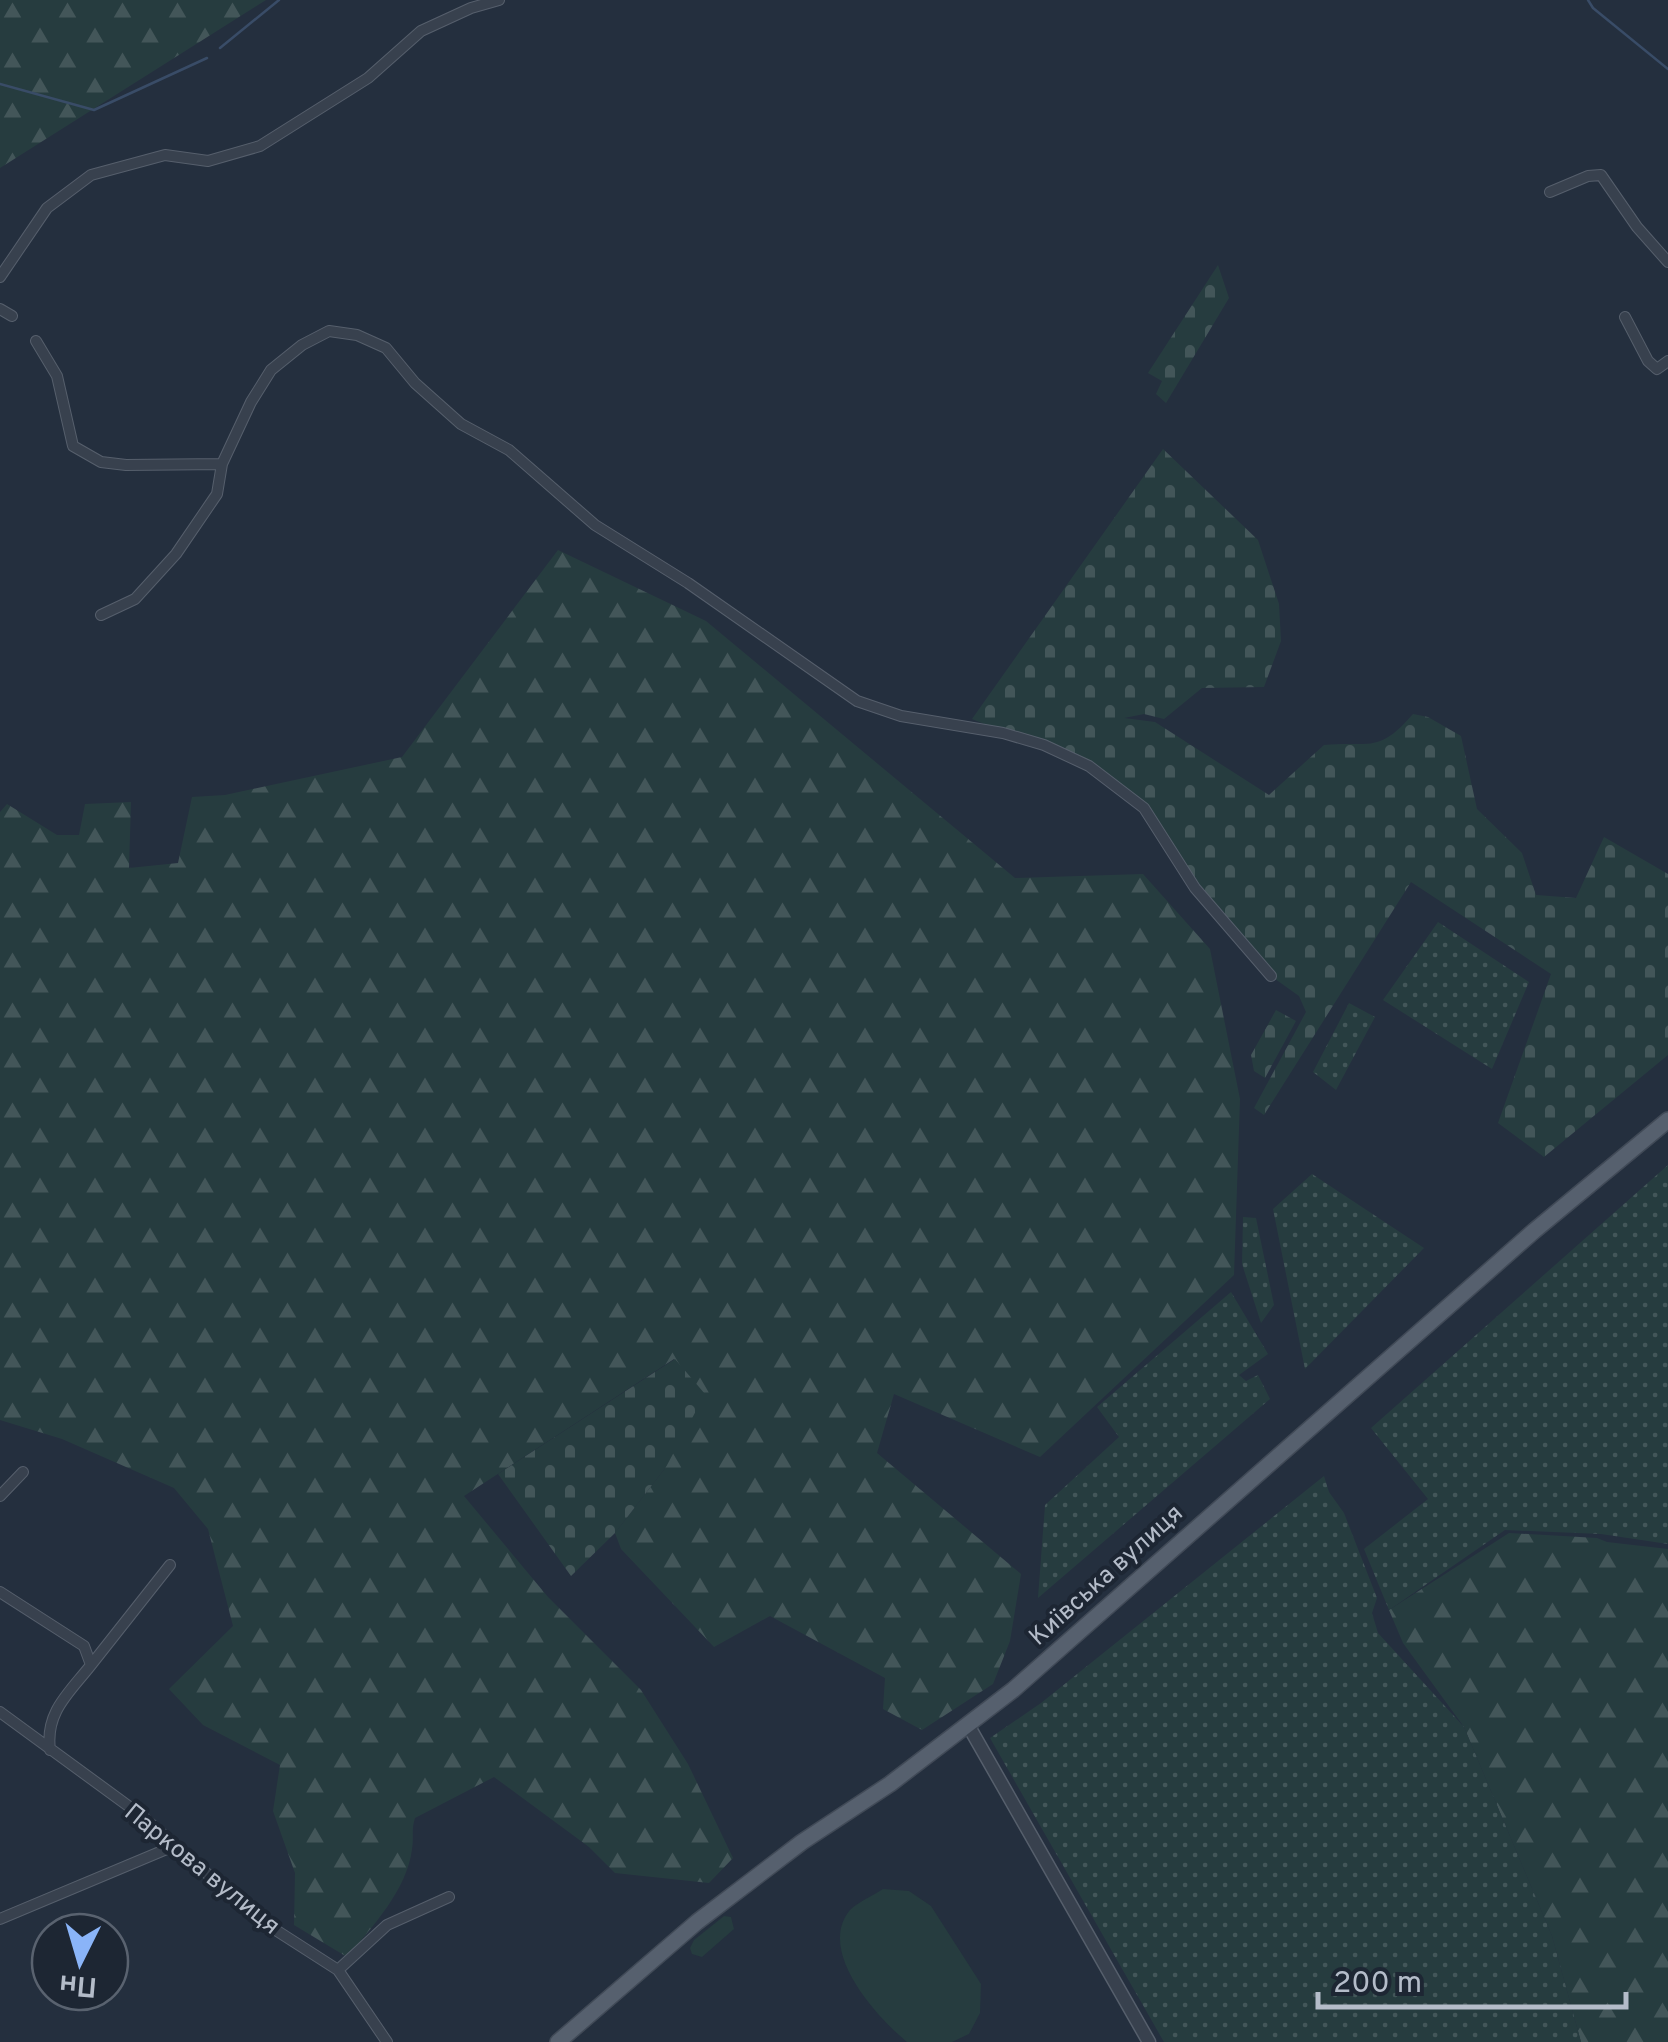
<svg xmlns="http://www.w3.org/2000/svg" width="1668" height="2042" font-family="Overpass,sans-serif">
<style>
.green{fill:#263c3f}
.forest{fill:url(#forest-firs)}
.cemetery{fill:url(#cemetery-stones)}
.garden{fill:url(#garden-dots)}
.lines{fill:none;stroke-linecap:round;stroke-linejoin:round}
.stream{stroke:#394c67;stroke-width:2.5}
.minor-casing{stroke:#565f6c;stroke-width:12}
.tertiary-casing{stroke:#565f6c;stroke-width:15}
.primary-casing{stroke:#414a57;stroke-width:18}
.minor{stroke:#38414e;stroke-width:10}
.tertiary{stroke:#38414e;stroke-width:12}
.primary{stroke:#56606e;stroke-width:15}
.labels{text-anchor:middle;stroke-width:8;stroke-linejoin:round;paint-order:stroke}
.street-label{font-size:25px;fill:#b4bcc9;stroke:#1d2633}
</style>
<defs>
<pattern id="forest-firs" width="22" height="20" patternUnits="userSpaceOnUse" patternTransform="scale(2.5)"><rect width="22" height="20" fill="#263c3f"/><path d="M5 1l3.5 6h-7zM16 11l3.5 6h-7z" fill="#435659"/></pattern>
<pattern id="cemetery-stones" width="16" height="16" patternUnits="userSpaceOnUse" patternTransform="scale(2.5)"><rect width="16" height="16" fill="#263c3f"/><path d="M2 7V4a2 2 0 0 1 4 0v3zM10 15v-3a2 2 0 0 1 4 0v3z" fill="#435659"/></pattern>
<pattern id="garden-dots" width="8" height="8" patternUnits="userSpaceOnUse" patternTransform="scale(2.5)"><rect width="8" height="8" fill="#263c3f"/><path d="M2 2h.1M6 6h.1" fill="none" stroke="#435659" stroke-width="1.8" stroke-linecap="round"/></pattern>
</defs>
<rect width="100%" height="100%" fill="#242f3e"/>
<path class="green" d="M 883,1889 L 909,1891 L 931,1906 L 981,1984 L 980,2013 L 969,2034 L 952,2042 L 907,2042 C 877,2017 816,1951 850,1910 C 858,1902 874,1895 883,1889 Z
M 724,1916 L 731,1917 L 734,1929 L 702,1957 L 692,1954 L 690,1948 L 694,1940 Z"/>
<path class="forest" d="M 0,0 L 266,0 L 0,168 Z
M 558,550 L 706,621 L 1015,878 L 1143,874 L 1210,949 L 1240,1099 L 1234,1275 L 1040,1457 L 894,1394 L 877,1453 L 1021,1574 L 1010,1641 L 993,1684 L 922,1730 L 883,1709 L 885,1678 L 770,1616 L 714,1647 L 621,1549 L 615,1533 L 666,1467 L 674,1359 L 464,1496 L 548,1597 L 641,1690 L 688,1764 L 733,1858 L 709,1883 L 615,1873 L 589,1847 L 494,1777 L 415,1818 C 411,1830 414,1837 412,1849 C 407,1890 372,1927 347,1957 L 294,1925 L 295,1873 L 273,1811 L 280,1765 L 203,1725 L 169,1689 L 233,1626 L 208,1529 L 174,1488 L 62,1439 L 0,1420 L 0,812 L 7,804 L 57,835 L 79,835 L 85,804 L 131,802 L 129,868 L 178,863 L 192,797 L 225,795 L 402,757 Z
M 1509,1533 L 1597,1538 L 1607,1542 L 1668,1549 L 1668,2042 L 1581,2042 L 1552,1936 L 1464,1727 L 1403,1643 L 1389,1610 Z"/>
<path class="cemetery" d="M 1218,265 L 1229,298 L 1166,403 L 1156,394 L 1162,381 L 1148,373 Z
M 1163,449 L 1258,540 L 1279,604 L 1281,641 L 1264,687 L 1202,688 L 1164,719 L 1144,714 L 1124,718 L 1155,722 L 1269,795 L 1324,745 C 1372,741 1378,754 1413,714 L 1428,717 L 1461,736 L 1477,809 L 1522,853 L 1536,895 L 1576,898 L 1604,837 L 1668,874 L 1668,1055 L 1544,1157 L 1498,1123 L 1551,974 L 1411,882 L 1264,1115 L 1254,1108 L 1306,1012 L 1299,996 L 1271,976 L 1225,925 L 1144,808 L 1088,766 L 972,719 Z
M 1276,1010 L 1296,1021 L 1265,1078 L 1254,1071 L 1251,1055 Z
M 675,1359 L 705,1394 L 666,1467 L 615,1533 L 571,1576 L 498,1474 Z"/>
<path class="garden" d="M 1438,922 L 1529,982 L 1492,1069 L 1383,1000 Z
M 1349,1003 L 1375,1017 L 1336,1090 L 1313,1072 Z
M 1668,1165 L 1668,1544 L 1601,1534 L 1505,1530 L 1389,1610 L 1364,1549 L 1428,1499 L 1371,1428 Z
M 1312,1174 L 1424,1248 L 1305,1369 L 1273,1209 Z
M 1243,1217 L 1256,1218 L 1274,1305 L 1261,1323 L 1242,1264 Z
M 1231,1292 L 1268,1354 L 1239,1375 L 1246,1381 L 1258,1375 L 1270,1399 L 1038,1598 L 1045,1505 L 1119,1437 L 1097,1407 Z
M 1324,1476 L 1329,1492 L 1344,1513 L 1377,1598 L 1372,1613 L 1378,1633 L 1464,1727 L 1552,1936 L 1581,2042 L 1164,2042 L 990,1738 L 1041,1703 Z"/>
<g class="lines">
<path class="stream" d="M 1588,0 L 1593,8 L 1668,69
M 220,48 L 279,0
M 0,84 L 94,110 L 207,58"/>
<defs>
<path id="minor" d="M 1550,192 L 1588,176 L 1601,175 L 1637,227 L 1668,262
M 0,277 L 47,208 L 91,175 L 165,155 L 208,161 L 260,146 L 368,78 L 421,31 L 471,8 L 499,0
M 0,309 L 12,316
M 1625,317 L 1648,361 L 1657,369 L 1668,361
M 36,341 L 57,376 L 73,446 L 101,462 L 126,465 L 222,464
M 101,615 L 135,599 L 176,554 L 217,494 L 222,464 L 251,402 L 271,370 L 302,345 L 329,331 L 357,335 L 386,348 L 415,383 L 461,424 L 509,450 L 595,525 L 688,583 L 857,701 L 901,716 L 1003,733 L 1044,745 L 1089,766 L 1144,808 L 1195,888 L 1271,976
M 0,1496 L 23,1472
M 0,1592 L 84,1646 L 91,1665 C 69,1693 45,1712 50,1750
M 91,1665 L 170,1565
M 0,1712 L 142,1816 L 257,1918 L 338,1970 L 387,2042
M 0,1919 L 174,1846
M 338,1970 L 387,1925 L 449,1897"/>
<path id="tertiary" d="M 968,1725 L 1149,2042"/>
<path id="primary" d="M 558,2042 L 697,1922 L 802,1842 L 890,1784 L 1013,1690 L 1534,1231 L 1668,1120"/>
</defs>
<use href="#minor" class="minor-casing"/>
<use href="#tertiary" class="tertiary-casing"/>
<use href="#primary" class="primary-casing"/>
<use href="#minor" class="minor"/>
<use href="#tertiary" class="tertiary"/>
<use href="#primary" class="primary"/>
</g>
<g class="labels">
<g class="street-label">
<text transform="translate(1105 1574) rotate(-42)" y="9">Київська вулиця</text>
<text transform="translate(203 1868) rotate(39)" y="9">Паркова вулиця</text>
</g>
</g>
<g transform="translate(80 1962) rotate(185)"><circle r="48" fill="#1d2633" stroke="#59626f" stroke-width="2.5"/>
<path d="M0-8L18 38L0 25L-18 38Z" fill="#8ab4f8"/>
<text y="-15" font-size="28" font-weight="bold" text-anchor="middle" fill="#b4bcc9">Пн</text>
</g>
<path d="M1318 1992v15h308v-15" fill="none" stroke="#b4bcc9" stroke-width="5"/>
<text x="1333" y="1992" font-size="30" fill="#b4bcc9" stroke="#1d2633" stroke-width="8" paint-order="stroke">200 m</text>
</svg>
